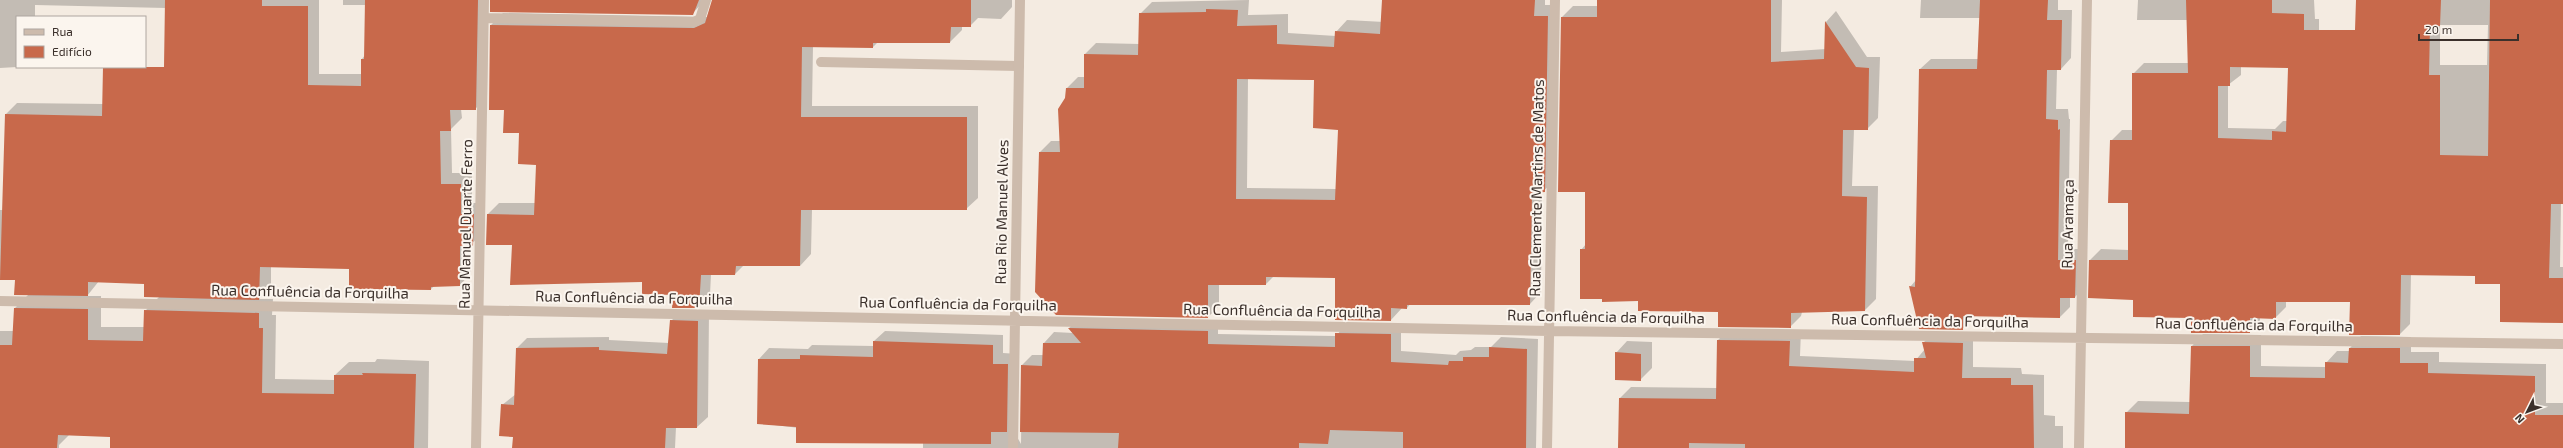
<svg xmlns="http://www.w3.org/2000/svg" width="2563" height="448" font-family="'Exo 2',sans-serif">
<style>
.shadow{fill:#0003;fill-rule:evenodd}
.building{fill:#c8694b;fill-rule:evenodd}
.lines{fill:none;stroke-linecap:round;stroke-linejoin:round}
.service{stroke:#cdbbac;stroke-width:10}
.minor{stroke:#cdbbac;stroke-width:10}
.labels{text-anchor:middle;stroke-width:4;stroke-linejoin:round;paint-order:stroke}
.street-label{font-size:15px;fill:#3b302b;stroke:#fbf5ee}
</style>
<rect width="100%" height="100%" fill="#f4ebe1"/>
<path class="shadow" d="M 0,0 L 319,0 L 319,74 L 362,74 L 362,59 L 365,55 L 366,5 L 343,5 L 343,0 L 488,0 L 487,98 L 475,109 L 461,109 L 462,118 L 451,129 L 452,173 L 472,173 L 472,203 L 485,203 L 484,233 L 471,244 L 471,273 L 460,285 L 434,286 L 431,289 L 350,268 L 271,266 L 271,287 L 259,299 L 273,299 L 272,315 L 276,315 L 275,379 L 335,380 L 335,375 L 349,362 L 375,362 L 377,359 L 429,361 L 428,448 L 111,448 L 111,436 L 69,435 L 59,445 L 59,448 L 0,448 L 0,331 L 14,331 L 15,308 L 29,294 L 16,279 L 0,279 L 0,210 L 4,210 L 6,114 L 17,103 L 104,104 L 164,91 L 166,8 L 35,5 L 35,17 L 17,17 L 17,67 L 0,68 ZM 99,281 L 145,283 L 159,297 L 145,311 L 145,327 L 101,327 L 101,296 L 87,296 Z
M 491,0 L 705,0 L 692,14 Z
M 713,0 L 1012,0 L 1012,7 L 1001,19 L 978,18 L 970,26 L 962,26 L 962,30 L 950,42 L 878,42 L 873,47 L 813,46 L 812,106 L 978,106 L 978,198 L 966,209 L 812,209 L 811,254 L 800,266 L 744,265 L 735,274 L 711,274 L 710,295 L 698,307 L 643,281 L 514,244 L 488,214 L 499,203 L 536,203 L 537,164 L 520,132 L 505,109 L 491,25 L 503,13 L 707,17 Z
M 1249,0 L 1248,15 L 1288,14 L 1288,33 L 1336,36 L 1336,32 L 1347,20 L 1495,28 L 1497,0 L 1545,0 L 1545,5 L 1559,5 L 1556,180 L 1542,192 L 1541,292 L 1530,304 L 1410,304 L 1407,308 L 1402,308 L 1391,320 L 1336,277 L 1274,276 L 1266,284 L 1219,284 L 1219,306 L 1208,317 L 1040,152 L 1051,141 L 1061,141 L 1067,88 L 1078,77 L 1085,77 L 1085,54 L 1096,43 L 1140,44 L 1140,14 L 1152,2 ZM 1248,78 L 1315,80 L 1339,129 L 1336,189 L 1247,188 Z
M 1601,0 L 1782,0 L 1781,52 L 1826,49 L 1826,22 L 1836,11 L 1867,57 L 1880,57 L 1878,118 L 1867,129 L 1854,129 L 1852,186 L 1878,186 L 1876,299 L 1865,310 L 1802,312 L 1801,316 L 1790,327 L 1719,311 L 1639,300 L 1581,250 L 1586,244 L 1586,191 L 1562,17 L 1573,6 L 1598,6 Z
M 1921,0 L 2058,0 L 2058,10 L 2072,10 L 2071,58 L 2061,69 L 2057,69 L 2056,109 L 2068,109 L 2069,119 L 2070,119 L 2068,249 L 2086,249 L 2085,286 L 2075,297 L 2070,297 L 2070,307 L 2060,317 L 1973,315 L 1973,318 L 1962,329 L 1910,287 L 1916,280 L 1920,69 L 1931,59 L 1978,59 L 1980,18 L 1920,18 Z
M 2138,0 L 2314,0 L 2315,19 L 2319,19 L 2319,56 L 2241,67 L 2241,75 L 2228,85 L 2228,128 L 2275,129 L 2283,121 L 2287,121 L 2356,73 L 2357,0 L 2563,0 L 2563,203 L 2561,203 L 2560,267 L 2563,267 L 2563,322 L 2501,283 L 2476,275 L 2411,274 L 2410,324 L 2400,334 L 2351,301 L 2286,301 L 2286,307 L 2275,318 L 2260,318 L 2260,322 L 2250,332 L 2134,299 L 2090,260 L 2101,249 L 2129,250 L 2129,202 L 2111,141 L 2122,130 L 2133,130 L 2133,74 L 2144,63 L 2189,63 L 2187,20 L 2137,20 ZM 2440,25 L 2488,25 L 2487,65 L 2440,65 Z
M 682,310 L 709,311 L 708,417 L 697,427 L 676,427 L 675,448 L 513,448 L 514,436 L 502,405 L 516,394 L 517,348 L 527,338 L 609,337 L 609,340 L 669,343 L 671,321 Z
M 1080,318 L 1218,321 L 1218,334 L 1336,336 L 1347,323 L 1401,324 L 1401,351 L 1456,355 L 1460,351 L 1471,350 L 1475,347 L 1491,347 L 1501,337 L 1538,339 L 1536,448 L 923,448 L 923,443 L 758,423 L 759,359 L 769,348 L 808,349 L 812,345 L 874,346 L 874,341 L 885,331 L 1003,335 L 1003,353 L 1018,354 L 1017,437 L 1021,444 L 1022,365 L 1032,355 L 1044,355 L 1044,343 L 1054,332 L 1073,333 L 1069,328 Z
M 1729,329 L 1801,330 L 1800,356 L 1915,361 L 1925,349 L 1923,343 L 1934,332 L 1973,332 L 1973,367 L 2021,368 L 2022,374 L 2044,375 L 2044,415 L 2055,416 L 2055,426 L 2063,426 L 2063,448 L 1619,448 L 1620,398 L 1631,387 L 1717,388 L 1718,340 Z
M 2203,334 L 2261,335 L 2261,366 L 2326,367 L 2326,363 L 2337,351 L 2350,351 L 2350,348 L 2361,336 L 2411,337 L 2411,352 L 2439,352 L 2439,362 L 2546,364 L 2546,403 L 2563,403 L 2563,448 L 2126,448 L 2126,413 L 2138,401 L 2190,402 L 2192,346 Z
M 1627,341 L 1652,342 L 1652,368 L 1640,380 L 1616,353 Z"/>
<path class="building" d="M 165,0 L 262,0 L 262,6 L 308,6 L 308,85 L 361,86 L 361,59 L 364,59 L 365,0 L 478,0 L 476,110 L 450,110 L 451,131 L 440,131 L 441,184 L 461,184 L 461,214 L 474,214 L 473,246 L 460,246 L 460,286 L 431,287 L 431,290 L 349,289 L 349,269 L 260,267 L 259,300 L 144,297 L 144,284 L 88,282 L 88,296 L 14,295 L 15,280 L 0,280 L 5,114 L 102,116 L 103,67 L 164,67 Z
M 490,0 L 699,0 L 693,15 L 490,12 Z
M 712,0 L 971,0 L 971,27 L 951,27 L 950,43 L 873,43 L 873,48 L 802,47 L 801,117 L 967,117 L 967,210 L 801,210 L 800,266 L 736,266 L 735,275 L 701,275 L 699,308 L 672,308 L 673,295 L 642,294 L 642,282 L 510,285 L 512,245 L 486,245 L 487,214 L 534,215 L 536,165 L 518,164 L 519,133 L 503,133 L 504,110 L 489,110 L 490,25 L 694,28 L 705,23 Z
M 1382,0 L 1535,0 L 1534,16 L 1548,16 L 1545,192 L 1532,193 L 1530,305 L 1407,305 L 1407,309 L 1391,308 L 1391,321 L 1335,320 L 1335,278 L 1266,277 L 1266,285 L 1208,285 L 1208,318 L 1056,315 L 1035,292 L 1039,152 L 1060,152 L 1058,109 L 1065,98 L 1066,88 L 1084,88 L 1084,54 L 1138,55 L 1139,13 L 1206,12 L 1206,9 L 1238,10 L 1237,26 L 1277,25 L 1277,44 L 1334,47 L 1335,31 L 1380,34 ZM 1237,79 L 1314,80 L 1313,128 L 1338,130 L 1335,200 L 1236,199 Z
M 1597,0 L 1771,0 L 1771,62 L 1824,59 L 1825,21 L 1856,67 L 1869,68 L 1868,130 L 1843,130 L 1842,196 L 1867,197 L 1865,311 L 1791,313 L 1791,328 L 1718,327 L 1718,312 L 1638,311 L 1638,301 L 1602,302 L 1602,299 L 1580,299 L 1580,249 L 1585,249 L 1585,192 L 1558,192 L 1561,17 L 1597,17 Z
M 1980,0 L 2048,0 L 2047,20 L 2062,20 L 2061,70 L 2047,70 L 2046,119 L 2058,120 L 2058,130 L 2060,129 L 2058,260 L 2076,260 L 2075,298 L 2060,298 L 2060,318 L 1963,316 L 1963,330 L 1919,329 L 1909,286 L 1915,287 L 1919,69 L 1977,69 Z
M 2186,0 L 2272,0 L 2272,13 L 2304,14 L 2304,30 L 2355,30 L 2356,0 L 2441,0 L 2440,26 L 2430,26 L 2429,75 L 2440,75 L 2440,155 L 2488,156 L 2490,0 L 2563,0 L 2563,204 L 2551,204 L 2549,278 L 2563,278 L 2563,323 L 2500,322 L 2500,284 L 2475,284 L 2475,276 L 2401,275 L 2400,335 L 2349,335 L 2350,302 L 2276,302 L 2276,319 L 2250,318 L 2250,333 L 2191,333 L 2191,318 L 2133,317 L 2133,300 L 2088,298 L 2089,260 L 2128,260 L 2128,203 L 2108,203 L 2110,140 L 2132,140 L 2132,73 L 2188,73 ZM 2230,67 L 2288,68 L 2286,132 L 2272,131 L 2272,140 L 2218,138 L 2218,86 L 2230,86 Z
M 14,308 L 88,309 L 88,340 L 143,341 L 144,310 L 259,313 L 259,328 L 263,328 L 262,393 L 334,394 L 334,375 L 363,375 L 362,373 L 416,374 L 414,448 L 110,448 L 110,437 L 58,435 L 57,448 L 0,448 L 0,345 L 12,345 Z
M 670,320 L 698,321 L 697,428 L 666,428 L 665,448 L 512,448 L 513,437 L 499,436 L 501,404 L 514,405 L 516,348 L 599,347 L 599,350 L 667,354 Z
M 1068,328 L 1208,331 L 1208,344 L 1335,347 L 1335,333 L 1391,334 L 1391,362 L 1448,365 L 1449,361 L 1463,361 L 1463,357 L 1489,357 L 1489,347 L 1527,349 L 1526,448 L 1403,448 L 1403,432 L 1330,430 L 1328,444 L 1299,443 L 1299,448 L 1118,448 L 1119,433 L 1020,432 L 1021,365 L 1042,366 L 1043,343 L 1081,343 Z
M 1717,340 L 1790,341 L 1789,366 L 1914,372 L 1914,358 L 1926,358 L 1922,342 L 1963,343 L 1962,378 L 2011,378 L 2011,385 L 2033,385 L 2034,448 L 1745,448 L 1745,444 L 1689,443 L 1689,448 L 1618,448 L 1619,398 L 1716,399 Z
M 873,341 L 993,345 L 993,364 L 1008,364 L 1007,432 L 991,432 L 991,444 L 796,443 L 796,427 L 757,424 L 758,359 L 800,359 L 800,355 L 873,357 Z
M 2191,346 L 2250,346 L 2250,377 L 2325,378 L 2325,362 L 2348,363 L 2349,348 L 2400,348 L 2400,363 L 2428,363 L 2428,373 L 2535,376 L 2535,415 L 2563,415 L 2563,448 L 2125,448 L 2125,412 L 2189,414 Z
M 1615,352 L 1641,354 L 1641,381 L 1615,380 Z"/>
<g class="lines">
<path class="service" d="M 821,62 L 1019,66"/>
<path class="minor" d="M 484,18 L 694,22 L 700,19 L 706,0
M 0,301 L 1549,331 L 2563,344
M 476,448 L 484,0
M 1013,448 L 1020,0
M 1547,448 L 1555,0
M 2079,448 L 2087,0"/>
</g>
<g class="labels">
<g class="street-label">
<text transform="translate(1537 188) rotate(-89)" y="5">Rua Clemente Martins de Matos</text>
<text transform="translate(1002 212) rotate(-89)" y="5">Rua Rio Manuel Alves</text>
<text transform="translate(466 224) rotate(-89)" y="5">Rua Manuel Duarte Ferro</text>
<text transform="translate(2068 224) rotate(-89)" y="5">Rua Aramaça</text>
<text transform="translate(310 292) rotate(1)" y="5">Rua Confluência da Forquilha</text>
<text transform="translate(634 298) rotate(1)" y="5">Rua Confluência da Forquilha</text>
<text transform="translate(958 304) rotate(1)" y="5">Rua Confluência da Forquilha</text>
<text transform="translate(1282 311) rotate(1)" y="5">Rua Confluência da Forquilha</text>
<text transform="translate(1606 317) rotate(1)" y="5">Rua Confluência da Forquilha</text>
<text transform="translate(1930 321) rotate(1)" y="5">Rua Confluência da Forquilha</text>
<text transform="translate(2254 325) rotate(1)" y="5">Rua Confluência da Forquilha</text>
</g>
</g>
<rect x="16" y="16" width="130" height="52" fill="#fbf5ee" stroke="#aea6a0"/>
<rect x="24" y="29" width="20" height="6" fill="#cdbbac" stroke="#aea6a0"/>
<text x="52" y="36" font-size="12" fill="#3b302b">Rua</text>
<rect x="24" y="46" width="20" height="12" fill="#c8694b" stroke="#aea6a0"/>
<text x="52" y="56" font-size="12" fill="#3b302b">Edifício</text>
<g transform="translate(2527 412) rotate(228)" stroke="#fbf5ee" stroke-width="3" paint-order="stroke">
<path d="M0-3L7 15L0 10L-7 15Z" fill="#3b302b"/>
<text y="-6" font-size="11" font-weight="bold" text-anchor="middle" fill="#3b302b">N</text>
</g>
<path d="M2419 34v6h99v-6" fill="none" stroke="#3b302b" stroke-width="2"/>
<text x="2425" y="34" font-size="12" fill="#3b302b" stroke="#fbf5ee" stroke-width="3" paint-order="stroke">20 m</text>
</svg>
